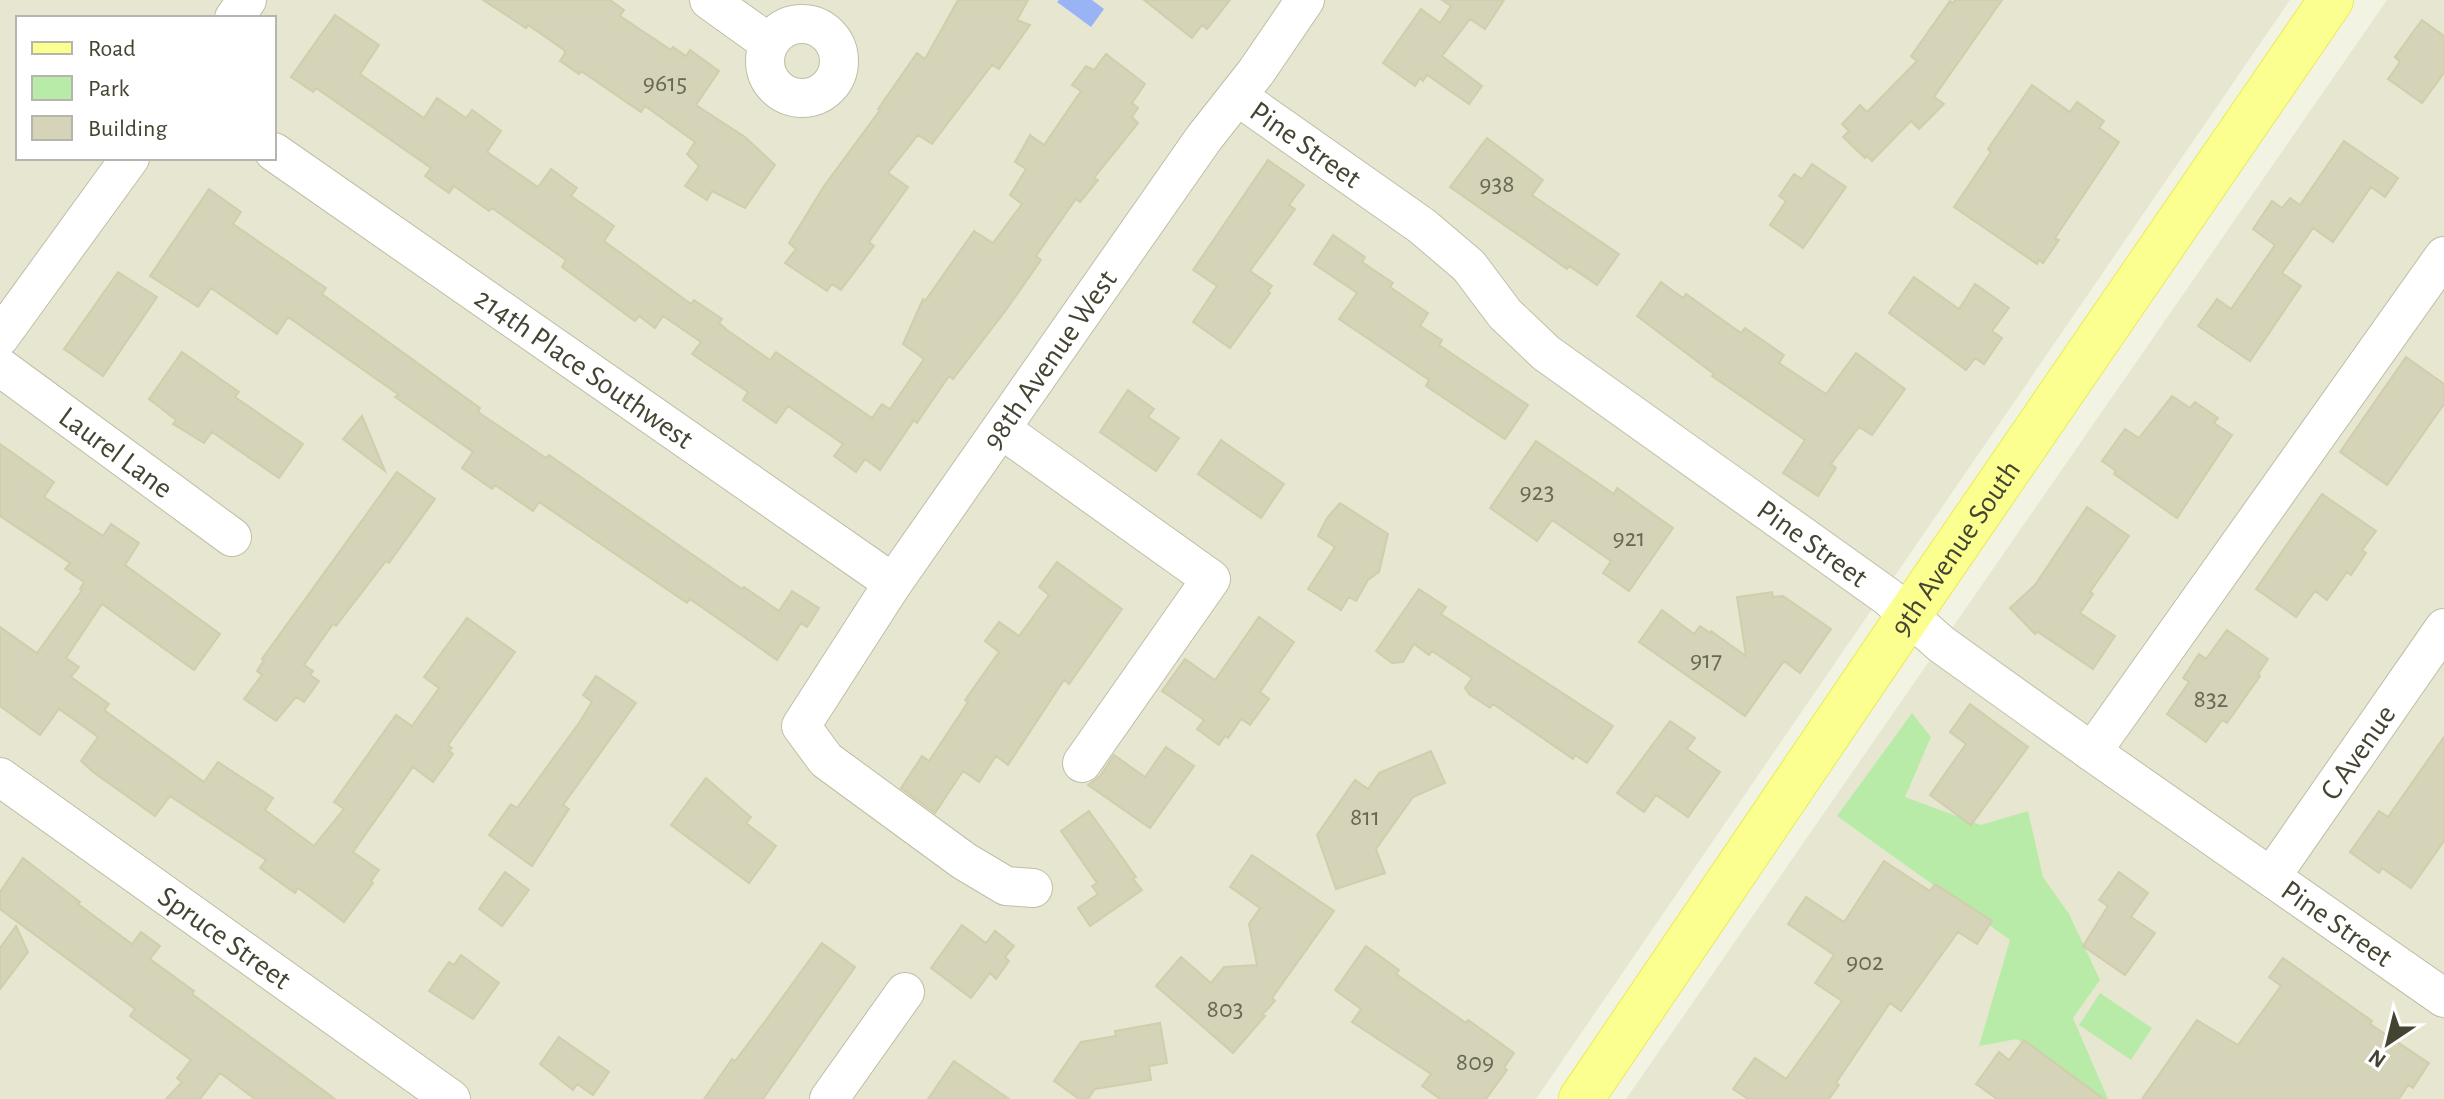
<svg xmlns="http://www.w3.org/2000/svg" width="2444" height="1099" font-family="'Alegreya Sans',sans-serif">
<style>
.residential{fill:#e7e7d1;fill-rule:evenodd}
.green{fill:#b8eba8}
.water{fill:#9ab3f5}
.building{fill:#d5d3b8;stroke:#d0ceab;stroke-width:2}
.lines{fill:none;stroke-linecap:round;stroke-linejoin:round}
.minor-casing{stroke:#bfbea5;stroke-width:40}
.major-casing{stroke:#e9eb59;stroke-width:46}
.minor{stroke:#fff;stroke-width:38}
.major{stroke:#fbff90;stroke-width:44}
.labels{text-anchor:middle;stroke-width:6;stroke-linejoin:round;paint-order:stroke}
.number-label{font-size:26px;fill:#696854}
.street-label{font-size:30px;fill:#454433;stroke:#fff}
</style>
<rect width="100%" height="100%" fill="#f3f3e3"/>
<path class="residential" d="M 0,0 L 2290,0 L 1536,1099 L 0,1099 ZM 18,18 L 274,18 L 274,158 L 18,158 Z
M 2387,0 L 2444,0 L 2444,1099 L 1626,1099 Z"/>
<path class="green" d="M 1912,713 L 1931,737 L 1905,797 L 1981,825 L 2028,811 L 2043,877 L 2069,914 L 2100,980 L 2073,1018 L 2108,1099 L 2104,1099 L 2017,1039 L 1979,1046 L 2010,940 L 1837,816 Z
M 2100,993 L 2152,1028 L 2131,1060 L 2079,1025 Z"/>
<path class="water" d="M 1059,0 L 1092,0 L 1104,9 L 1091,27 L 1057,2 Z"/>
<path class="building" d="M 483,0 L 610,0 L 624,10 L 620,16 L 671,50 L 673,47 L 686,56 L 690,50 L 719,71 L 696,105 L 745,137 L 775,165 L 745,208 L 712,191 L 707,200 L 685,186 L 699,166 L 687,154 L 695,142 L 645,106 L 641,112 L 581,71 L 579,74 L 560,61 L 565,53 L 564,50 L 528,25 L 526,28 Z
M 958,0 L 1028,0 L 1017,20 L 1030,25 L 999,69 L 992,65 L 932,144 L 918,135 L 888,173 L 908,187 L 869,242 L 874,246 L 841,290 L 832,284 L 827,291 L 785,263 L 796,249 L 789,243 L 824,186 L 880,110 L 878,109 L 917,53 L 925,59 Z
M 1144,0 L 1230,0 L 1207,29 L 1202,25 L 1192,38 Z
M 1442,0 L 1504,0 L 1485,29 L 1470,19 L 1442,56 L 1482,86 L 1469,104 L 1427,75 L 1423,81 L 1420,78 L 1415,86 L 1383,63 L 1421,9 L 1440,23 L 1451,6 Z
M 1955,0 L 2002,0 L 1934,97 L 1944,104 L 1919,129 L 1911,121 L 1872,161 L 1867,156 L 1865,158 L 1843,137 L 1849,131 L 1842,124 L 1860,105 L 1867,112 L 1917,61 L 1911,56 L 1950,1 L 1953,3 Z
M 335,15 L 379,45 L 360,74 L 424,118 L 437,98 L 466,118 L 472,110 L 501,131 L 487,152 L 538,187 L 551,169 L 577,188 L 571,196 L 614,226 L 604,241 L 691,304 L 694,300 L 722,319 L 719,323 L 727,330 L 770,360 L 776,352 L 872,418 L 882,404 L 890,409 L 924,359 L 903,344 L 923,299 L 925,301 L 974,231 L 993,243 L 1022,204 L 1010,195 L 1026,169 L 1015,162 L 1030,135 L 1044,145 L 1081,91 L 1072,85 L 1086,66 L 1094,70 L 1106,54 L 1145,84 L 1132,103 L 1138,108 L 1132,117 L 1138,123 L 1094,178 L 1098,180 L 1080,202 L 1076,199 L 1045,243 L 1036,256 L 1041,260 L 1006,310 L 953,379 L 949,376 L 917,423 L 914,420 L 880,470 L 865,459 L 856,472 L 834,456 L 843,444 L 788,406 L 776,423 L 743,400 L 748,392 L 692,354 L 701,342 L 663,316 L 655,328 L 639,316 L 635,321 L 562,267 L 566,260 L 492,208 L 489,211 L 454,186 L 449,193 L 425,176 L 431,168 L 316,88 L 313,92 L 291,77 Z
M 2422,20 L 2444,36 L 2444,73 L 2422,103 L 2388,79 L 2400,62 L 2395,57 Z
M 2032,85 L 2070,112 L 2077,102 L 2104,121 L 2099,128 L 2119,142 L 2055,238 L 2059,240 L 2043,263 L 2039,260 L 2037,264 L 1954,207 L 1991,152 L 1988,149 Z
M 1487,138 L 1543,180 L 1532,195 L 1619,254 L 1597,285 L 1569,266 L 1567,269 L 1450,187 Z
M 2344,141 L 2398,178 L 2385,197 L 2371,187 L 2333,242 L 2313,228 L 2282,273 L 2301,286 L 2250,361 L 2198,326 L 2217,299 L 2231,309 L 2275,245 L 2253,229 L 2272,201 L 2282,208 L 2290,198 L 2300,205 Z
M 1268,160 L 1304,185 L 1289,205 L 1295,209 L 1250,271 L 1272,286 L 1268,291 L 1270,293 L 1230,348 L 1193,322 L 1217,286 L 1193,270 Z
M 1812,164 L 1846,187 L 1803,248 L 1770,225 L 1786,201 L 1779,196 L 1794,174 L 1802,179 Z
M 209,189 L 241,212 L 233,224 L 326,288 L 322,294 L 480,408 L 478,412 L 546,458 L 549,455 L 742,589 L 744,587 L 779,611 L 792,591 L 819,608 L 807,627 L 801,623 L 777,660 L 690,599 L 687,603 L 539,502 L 533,511 L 495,485 L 492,489 L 462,468 L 473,452 L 395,397 L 399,395 L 288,317 L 277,334 L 211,288 L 198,307 L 150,276 Z
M 1333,235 L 1365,257 L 1362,262 L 1393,283 L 1390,287 L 1428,313 L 1420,326 L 1442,340 L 1439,345 L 1528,405 L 1505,439 L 1426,386 L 1429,380 L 1339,319 L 1357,293 L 1314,264 Z
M 118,272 L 157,297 L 103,376 L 64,349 Z
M 1914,277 L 1959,309 L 1975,284 L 2009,308 L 1992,331 L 2002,338 L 1984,364 L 1975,358 L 1966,370 L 1889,313 Z
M 1661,282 L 1683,298 L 1686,294 L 1741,333 L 1745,328 L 1784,355 L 1779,363 L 1826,394 L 1856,353 L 1905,389 L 1872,435 L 1859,427 L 1831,464 L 1836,468 L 1818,496 L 1783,473 L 1805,440 L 1712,376 L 1714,374 L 1637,316 Z
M 182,352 L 239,392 L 235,397 L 303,444 L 279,478 L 212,432 L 204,443 L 173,424 L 176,420 L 149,399 Z
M 2406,357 L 2444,384 L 2444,404 L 2387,485 L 2340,452 Z
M 1128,390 L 1154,409 L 1148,417 L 1179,438 L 1156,471 L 1100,432 Z
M 2172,396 L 2190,408 L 2195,402 L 2218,418 L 2214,423 L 2232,435 L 2177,518 L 2114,474 L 2116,471 L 2102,461 L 2125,429 L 2139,438 Z
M 362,416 L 385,471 L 343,439 Z
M 1221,440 L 1284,484 L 1261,518 L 1198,474 Z
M 1536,441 L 1614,494 L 1617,488 L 1673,528 L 1629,591 L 1603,573 L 1611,561 L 1552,520 L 1537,541 L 1490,508 Z
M 0,444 L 54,482 L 44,497 L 103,536 L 111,524 L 139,543 L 125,565 L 220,634 L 194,670 L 102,604 L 66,658 L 79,667 L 71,677 L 109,704 L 104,710 L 204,782 L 218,762 L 273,798 L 265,810 L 314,846 L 344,809 L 334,802 L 396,715 L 412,726 L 439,688 L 424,677 L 467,618 L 515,652 L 448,745 L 452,748 L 449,751 L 453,754 L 433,782 L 413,767 L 353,852 L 379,870 L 371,881 L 373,883 L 344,922 L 298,888 L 295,893 L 260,868 L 266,860 L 170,796 L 155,816 L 93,772 L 81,761 L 98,737 L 59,709 L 40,735 L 0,706 L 0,627 L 37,653 L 82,590 L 80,589 L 84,582 L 65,569 L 70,563 L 0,516 Z
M 397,472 L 435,499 L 389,563 L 386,561 L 336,626 L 333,624 L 304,665 L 313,671 L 310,675 L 319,681 L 304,702 L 296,697 L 276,721 L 244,699 L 262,675 L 257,671 L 264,660 L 262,659 Z
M 2322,494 L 2376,531 L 2362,550 L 2366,553 L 2351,575 L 2347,572 L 2327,600 L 2315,591 L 2296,617 L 2256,589 Z
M 1340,503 L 1388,534 L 1379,572 L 1368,580 L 1356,601 L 1349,597 L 1341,610 L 1308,589 L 1335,547 L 1318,536 L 1327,518 Z
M 2087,507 L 2129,536 L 2090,592 L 2093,594 L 2080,613 L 2115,636 L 2093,669 L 2038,632 L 2035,634 L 2010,608 L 2035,585 Z
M 1057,562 L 1122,609 L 1069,684 L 1064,680 L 1008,765 L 996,756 L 979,782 L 963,771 L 935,813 L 901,788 L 922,756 L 929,761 L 968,702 L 965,700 L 999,652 L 985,641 L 999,622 L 1019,636 L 1049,595 L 1039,587 Z
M 1419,589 L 1446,607 L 1441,614 L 1613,726 L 1587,763 L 1575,755 L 1573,759 L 1493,704 L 1490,708 L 1469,694 L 1465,688 L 1472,678 L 1432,651 L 1429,655 L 1414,644 L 1403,662 L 1392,663 L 1376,651 Z
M 1772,592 L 1773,597 L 1783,596 L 1831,629 L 1800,673 L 1784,661 L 1745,716 L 1639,642 L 1662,610 L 1694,634 L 1700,626 L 1710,633 L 1711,631 L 1746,656 L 1737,597 Z
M 1259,617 L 1294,642 L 1260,692 L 1269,699 L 1250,725 L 1241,719 L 1228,738 L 1225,736 L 1219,745 L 1197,729 L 1204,720 L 1162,691 L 1185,659 L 1215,680 Z
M 2227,630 L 2268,659 L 2258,674 L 2260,676 L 2227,723 L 2222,720 L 2206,742 L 2167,714 L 2189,682 L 2183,678 L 2199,654 L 2206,659 Z
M 596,676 L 636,703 L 563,805 L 569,809 L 532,866 L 489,835 L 511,804 L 517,808 L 579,723 L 592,702 L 583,695 Z
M 1970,704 L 2028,747 L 1971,825 L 1930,795 L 1966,744 L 1950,732 Z
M 1670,721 L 1695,738 L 1687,749 L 1720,772 L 1688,817 L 1656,795 L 1644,812 L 1617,793 Z
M 2444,737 L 2444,841 L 2411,888 L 2382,868 L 2379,873 L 2350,852 L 2379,811 L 2388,817 Z
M 1166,747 L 1194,766 L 1150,828 L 1088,785 L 1100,776 L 1114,755 L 1145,777 Z
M 1431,751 L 1445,783 L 1413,797 L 1376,849 L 1385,873 L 1336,889 L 1317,835 L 1355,780 L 1368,789 L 1379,773 Z
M 706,778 L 751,817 L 746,823 L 776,846 L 749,883 L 671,825 Z
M 1089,811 L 1136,877 L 1133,879 L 1142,890 L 1090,926 L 1078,908 L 1098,894 L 1092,886 L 1097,883 L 1061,831 Z
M 1252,855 L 1334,911 L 1272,998 L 1275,1001 L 1262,1015 L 1265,1016 L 1233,1053 L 1156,986 L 1181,957 L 1211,983 L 1224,967 L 1257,965 L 1249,924 L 1260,908 L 1230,887 Z
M 23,858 L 80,902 L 78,904 L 132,944 L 141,932 L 160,946 L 150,959 L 194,991 L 192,994 L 335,1099 L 255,1099 L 220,1073 L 200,1099 L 166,1099 L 182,1082 L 177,1078 L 191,1060 L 130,1016 L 135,1009 L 0,909 L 0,892 Z
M 1884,861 L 1930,891 L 1935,884 L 1992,921 L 1977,944 L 1958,932 L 1901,1011 L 1890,1003 L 1836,1083 L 1839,1085 L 1829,1099 L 1748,1099 L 1733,1089 L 1755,1058 L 1786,1079 L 1842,1001 L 1815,983 L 1834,955 L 1788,924 L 1806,897 L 1844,922 Z
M 505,872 L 529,890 L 502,926 L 479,909 Z
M 2119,872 L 2148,893 L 2131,917 L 2155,933 L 2125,975 L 2083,946 L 2108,906 L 2099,900 Z
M 962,925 L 986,943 L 995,931 L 1014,946 L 1005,957 L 1009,961 L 996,979 L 990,973 L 971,998 L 931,968 Z
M 16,926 L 28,952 L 0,989 L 0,948 Z
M 822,943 L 855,967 L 763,1099 L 704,1099 L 732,1059 L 735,1061 L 766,1020 Z
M 1366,946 L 1399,970 L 1396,974 L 1466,1023 L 1468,1020 L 1514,1053 L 1504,1068 L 1507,1070 L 1486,1099 L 1440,1099 L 1422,1086 L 1431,1074 L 1352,1022 L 1361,1009 L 1335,990 Z
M 461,955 L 499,983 L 473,1019 L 429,991 L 449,962 L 454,965 Z
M 2283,958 L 2372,1021 L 2370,1024 L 2429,1063 L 2413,1088 L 2408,1085 L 2399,1099 L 2142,1099 L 2197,1020 L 2238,1045 L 2281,986 L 2269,977 Z
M 1160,1023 L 1167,1063 L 1149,1066 L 1151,1080 L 1095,1089 L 1088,1099 L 1079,1099 L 1054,1081 L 1081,1042 L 1116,1036 L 1115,1031 Z
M 559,1037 L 609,1072 L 593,1095 L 577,1084 L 573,1090 L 540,1064 Z
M 2024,1040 L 2104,1099 L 1997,1099 L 1976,1084 L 1999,1052 L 2009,1060 Z
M 954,1061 L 1009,1099 L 928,1099 Z"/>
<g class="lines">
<defs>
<g id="minor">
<path d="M 709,0 L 769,43"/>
<path d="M 234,18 L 247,0"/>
<circle cx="802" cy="61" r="37"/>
<path id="s1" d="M 1237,96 L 1422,226 L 1469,266 L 1505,314 L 1546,353 L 1888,597 L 1941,644 L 2092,752 L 2444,998"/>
<path id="s2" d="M 274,152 L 893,583"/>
<path d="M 0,337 L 130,158"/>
<path id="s3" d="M 0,367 L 232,537"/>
<path d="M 1001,429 L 1211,579 L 1082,763"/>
<path d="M 2092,752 L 2444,256"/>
<path id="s4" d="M 0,777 L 451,1099"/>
<path id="s5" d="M 2271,877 L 2444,628"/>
<path id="s6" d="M 1033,888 L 1006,886 L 964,861 L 826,760 L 801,726 L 893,583 L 1204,138 L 1256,72 L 1305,0"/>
<path d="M 829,1099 L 905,992"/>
</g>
<g id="major">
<path id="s7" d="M 1581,1099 L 1909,615 L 2331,0"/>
</g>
</defs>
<use href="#minor" class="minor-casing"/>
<use href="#major" class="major-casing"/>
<use href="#minor" class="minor"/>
<use href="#major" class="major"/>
</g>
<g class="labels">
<g class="number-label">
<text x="665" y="91">9615</text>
<text x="1497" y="192">938</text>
<text x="1537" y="500">923</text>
<text x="1629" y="546">921</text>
<text x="1706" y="668">917</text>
<text x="2211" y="707">832</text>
<text x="1365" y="825">811</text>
<text x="1865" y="970">902</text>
<text x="1225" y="1017">803</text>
<text x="1475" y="1070">809</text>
</g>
<g class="street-label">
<text dy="10" stroke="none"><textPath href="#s1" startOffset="84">Pine Street</textPath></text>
<text dy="10" stroke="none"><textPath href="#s6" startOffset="732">98th Avenue West</textPath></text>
<text dy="10" stroke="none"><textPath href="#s2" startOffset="378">214th Place Southwest</textPath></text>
<text dy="10" stroke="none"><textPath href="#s3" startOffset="144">Laurel Lane</textPath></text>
<text dy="10" stroke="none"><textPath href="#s1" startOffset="732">Pine Street</textPath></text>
<text dy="10" stroke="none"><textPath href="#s7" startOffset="666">9th Avenue South</textPath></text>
<text dy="10" stroke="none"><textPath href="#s5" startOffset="152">C Avenue</textPath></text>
<text dy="10" stroke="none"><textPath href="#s1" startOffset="1380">Pine Street</textPath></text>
<text dy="10" stroke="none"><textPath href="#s4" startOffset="276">Spruce Street</textPath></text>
</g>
</g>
<rect x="16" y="16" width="260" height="144" fill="#ffffff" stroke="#b5b4ad" stroke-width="2"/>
<rect x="32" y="42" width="40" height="12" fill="#fbff90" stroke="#b5b4ad" stroke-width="2"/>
<text x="88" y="56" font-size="24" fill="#454433">Road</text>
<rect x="32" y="76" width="40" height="24" fill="#b8eba8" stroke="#b5b4ad" stroke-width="2"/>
<text x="88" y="96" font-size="24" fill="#454433">Park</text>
<rect x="32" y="116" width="40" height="24" fill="#d5d3b8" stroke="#b5b4ad" stroke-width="2"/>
<text x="88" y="136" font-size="24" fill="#454433">Building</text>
<g transform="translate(2388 1043) rotate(215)" stroke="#ffffff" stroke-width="6" paint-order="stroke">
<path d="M0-6L14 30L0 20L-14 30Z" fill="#454433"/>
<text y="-12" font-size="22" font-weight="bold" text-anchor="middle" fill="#454433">N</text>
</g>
</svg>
